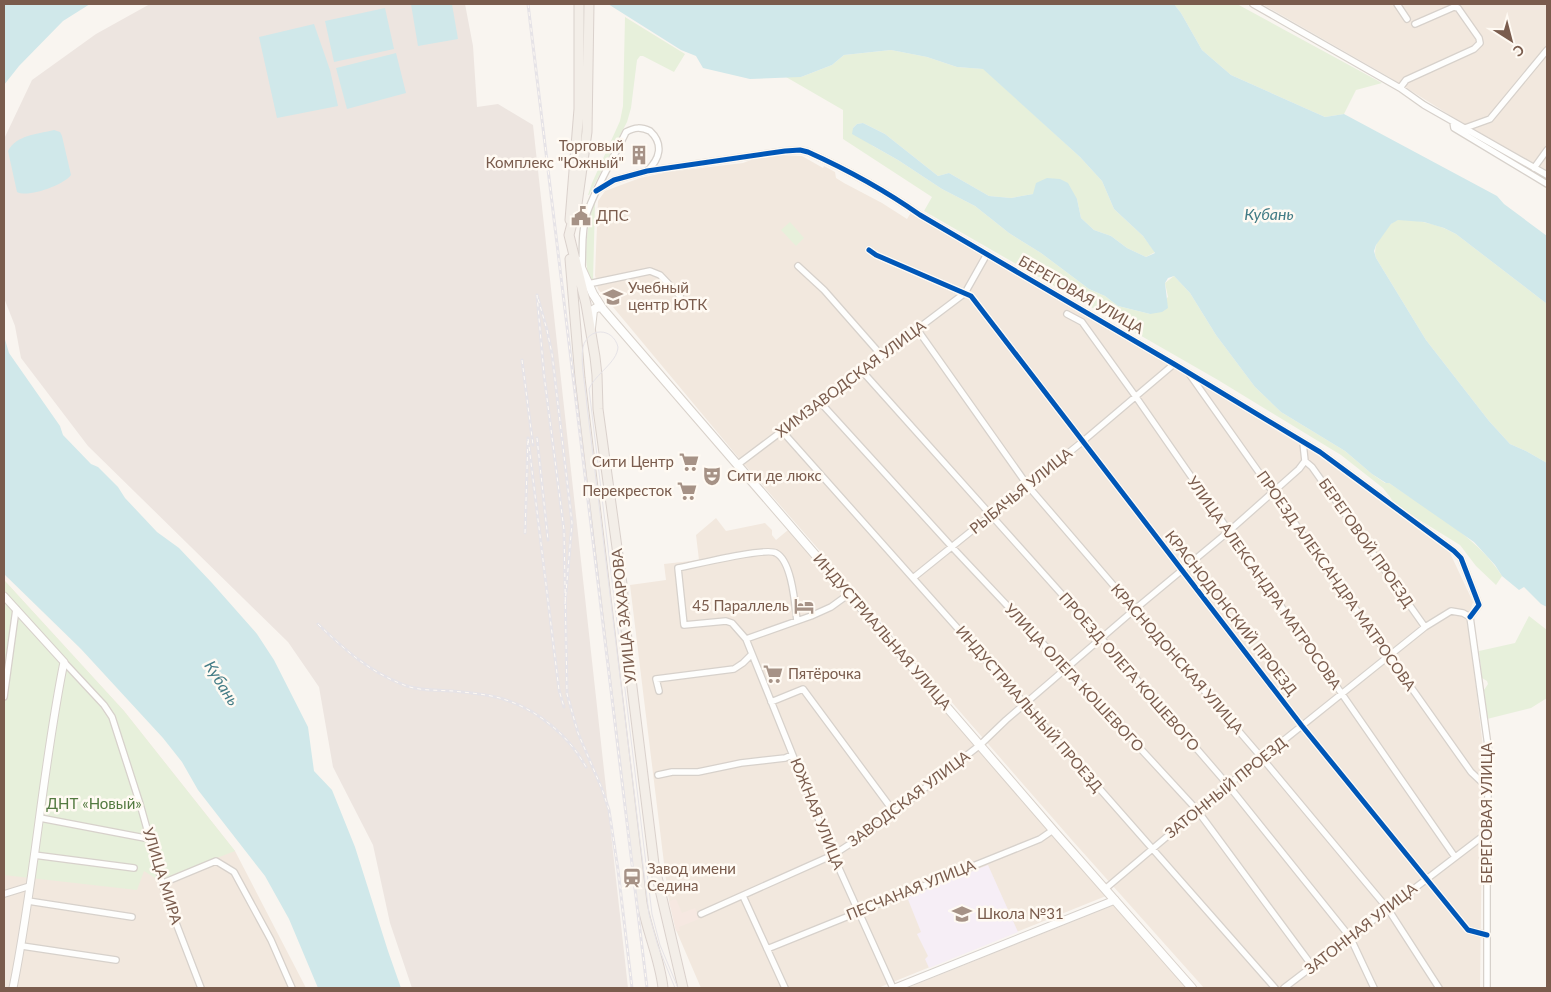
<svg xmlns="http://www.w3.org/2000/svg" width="1551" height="992" font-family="Lato,sans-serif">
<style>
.residential{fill:#f2e8de}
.commercial{fill:#f6e8e1}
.industrial{fill:#ede5e0}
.education{fill:#f6eef6}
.green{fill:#e7f0db}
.water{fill:#d0e8ea}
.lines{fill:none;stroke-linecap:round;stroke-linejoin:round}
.minor-casing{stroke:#d7d1cb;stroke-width:8}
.tertiary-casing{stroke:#d7d1cb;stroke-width:9}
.secondary-casing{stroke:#d9d2cb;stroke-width:10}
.primary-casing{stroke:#dad1cc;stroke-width:11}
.minor{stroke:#fefefd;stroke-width:5.5}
.tertiary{stroke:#fefefd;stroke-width:7}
.secondary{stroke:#fefefd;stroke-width:8}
.primary{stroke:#f3eee8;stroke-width:9}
.tram{stroke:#e6e3e7;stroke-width:1}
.rail-casing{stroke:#e6e3e7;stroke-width:3}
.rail{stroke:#fffaf3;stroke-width:1;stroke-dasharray:4;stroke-linecap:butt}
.cycleway-casing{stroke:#fffaf3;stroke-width:8}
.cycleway{stroke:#0057b8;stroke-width:5}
.labels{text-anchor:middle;stroke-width:5;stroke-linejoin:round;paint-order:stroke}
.poi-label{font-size:15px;fill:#7a5c4d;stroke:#fffaf3;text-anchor:start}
.street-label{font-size:15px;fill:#7a5c4d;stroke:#fffaf3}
.park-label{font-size:15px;fill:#537a41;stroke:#fffaf3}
.water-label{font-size:16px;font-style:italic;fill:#437c86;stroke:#fffaf3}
</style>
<rect width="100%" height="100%" fill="#f9f5f0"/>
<path class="residential" d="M 1262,4 L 1547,4 L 1547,171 L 1456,119 L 1389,77 Z
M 779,155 L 802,156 L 823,168 L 824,166 L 835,172 L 836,178 L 844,183 L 882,203 L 907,219 L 912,211 L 1174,368 L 1212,387 L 1264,423 L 1320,457 L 1450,553 L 1473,602 L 1468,618 L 1483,747 L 1480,988 L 1204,988 L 1071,839 L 738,457 L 598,289 L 595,275 L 598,201 L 605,191 L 640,178 L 668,172 L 743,163 L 751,160 Z
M 716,518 L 726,531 L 765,523 L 772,530 L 772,535 L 776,540 L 788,530 L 1106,896 L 878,988 L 701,988 L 676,930 L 668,896 L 630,585 L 666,580 L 664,564 L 699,560 L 696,535 Z
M 4,580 L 124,711 L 235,851 L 306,988 L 4,988 Z
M 1114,905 L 1187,988 L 907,988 Z"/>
<path class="commercial" d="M 676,899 L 682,913 L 695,908 L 699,919 L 679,927 L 680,931 L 676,931 L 669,901 Z"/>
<path class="industrial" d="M 150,4 L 465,4 L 473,46 L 477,107 L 498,104 L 533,125 L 628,988 L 412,988 L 390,923 L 373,845 L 333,767 L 319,687 L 288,642 L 88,446 L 21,358 L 15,326 L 4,298 L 4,139 L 32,80 L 96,34 Z"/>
<path class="education" d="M 988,865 L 1018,932 L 929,968 L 925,959 L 928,956 L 917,934 L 921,932 L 907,897 Z"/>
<path class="green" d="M 1174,4 L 1237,4 L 1382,83 L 1356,90 L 1344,114 L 1325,117 L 1231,75 L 1202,50 L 1181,13 Z
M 625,17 L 685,54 L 674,72 L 643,56 L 640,56 L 637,60 L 631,108 L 627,122 L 589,195 L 588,195 L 592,183 L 620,121 L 623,106 Z
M 891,50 L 927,57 L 957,67 L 984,69 L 1080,157 L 1102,181 L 1114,209 L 1143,236 L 1155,252 L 1146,257 L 1127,248 L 1111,236 L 1094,230 L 1081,218 L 1077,199 L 1033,194 L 1011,198 L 989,196 L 949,173 L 938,176 L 885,134 L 863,123 L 857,124 L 853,128 L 873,146 L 898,160 L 942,189 L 975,206 L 1009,233 L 1041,253 L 1089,289 L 1105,296 L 1118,306 L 1150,314 L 1168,297 L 1165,283 L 1174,276 L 1190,293 L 1216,335 L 1255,387 L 1281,412 L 1345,451 L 1372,474 L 1385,483 L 1389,483 C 1427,509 1478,537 1502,576 L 1496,585 L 1476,566 L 1460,545 L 1397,506 L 1383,488 L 1341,455 L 1218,380 L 924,211 L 932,197 L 843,139 L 843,110 L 786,77 L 801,77 L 832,65 L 844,55 Z
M 593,204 L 595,204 L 593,281 L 588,277 C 584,250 587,231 593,204 Z
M 1407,219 C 1425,222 1440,225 1456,234 L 1547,304 L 1547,463 L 1526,451 L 1510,444 L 1489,421 L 1426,340 L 1376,258 C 1372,246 1382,231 1392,223 C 1397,219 1402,219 1407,219 Z
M 790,222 L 804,238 L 796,246 L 781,230 Z
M 4,580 L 124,711 L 235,851 L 167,877 L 163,883 L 144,871 L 137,890 L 4,875 Z
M 1529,616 L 1547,630 L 1547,698 L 1531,708 L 1487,719 L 1484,690 L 1488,684 L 1487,681 L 1482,678 L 1479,651 L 1515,643 Z"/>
<path class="water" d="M 4,4 L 90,4 L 63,21 L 19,66 L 4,85 Z
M 411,4 L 452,4 L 458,39 L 418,46 Z
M 608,4 L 1174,4 L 1181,13 L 1202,50 L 1231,75 L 1325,117 L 1344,114 L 1497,196 L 1504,204 L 1547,236 L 1547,304 L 1456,234 L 1444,228 L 1424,222 L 1398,220 L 1391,224 L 1376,245 L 1374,251 L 1376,258 L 1426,340 L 1489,421 L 1510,444 L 1526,451 L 1547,463 L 1547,607 L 1541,604 L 1524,587 L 1519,590 L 1502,576 L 1495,565 L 1474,542 L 1389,483 L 1386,483 L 1372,474 L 1345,451 L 1281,412 L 1255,387 L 1216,335 L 1190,293 L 1174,276 L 1168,278 L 1165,283 L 1168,308 L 1162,312 L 1150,314 L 1118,306 L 1105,296 L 1089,289 L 1041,253 L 1009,233 L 975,206 L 942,189 L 898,160 L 852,134 L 853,128 L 857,124 L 863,123 L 885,134 L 938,176 L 949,173 L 989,196 L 1011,198 L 1033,194 L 1036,183 L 1047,178 L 1060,179 L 1068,183 L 1077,199 L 1081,218 L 1094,230 L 1111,236 L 1127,248 L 1146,257 L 1155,253 L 1143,236 L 1114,209 L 1102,181 L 1080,157 L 983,69 L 957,67 L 927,57 L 891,50 L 844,55 L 832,65 L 801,77 L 750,79 L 703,68 L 696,56 L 681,50 Z
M 385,8 L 394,49 L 334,62 L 325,21 Z
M 314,24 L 330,70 L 338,106 L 277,118 L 259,37 Z
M 396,53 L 406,93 L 347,109 L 336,68 Z
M 54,130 L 60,132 L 62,136 L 71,175 C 64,185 28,198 17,192 L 8,151 C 16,135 38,134 54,130 Z
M 4,336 L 9,353 L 60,426 L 63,435 L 91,464 L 98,467 L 118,487 L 125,498 L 157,532 L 179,548 L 212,583 L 257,634 L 274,660 L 308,727 L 314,771 L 332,790 L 355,847 L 388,951 L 401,988 L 318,988 L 289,919 L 265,876 L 198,790 L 182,762 L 163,738 L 81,649 L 4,574 Z"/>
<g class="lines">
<defs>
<path id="minor" d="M 1253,4 L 1400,88 L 1424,105 L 1547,175
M 1397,4 L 1407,19
M 1400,88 L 1406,80 L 1474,49 L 1480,43 L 1479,38 L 1458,8 L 1454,7 L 1415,24
M 1453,122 L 1454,128 L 1547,184
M 1465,128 L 1490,119 L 1547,50
M 1534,168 L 1547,150
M 596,191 L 614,180 L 647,171 L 785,151 L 800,150 L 808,152 C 848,170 883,189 920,215 L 1174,364 L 1320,452 L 1454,551 L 1461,558 L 1479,605 L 1470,617
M 869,250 L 876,255 L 971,296 L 1302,726 L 1468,930 L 1487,935
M 798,266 L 824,290 L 882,356
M 582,267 C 583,249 581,231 587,213 C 597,185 613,159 626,132 C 635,127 641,127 650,131 C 664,144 660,159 647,171
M 588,284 L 650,271 L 660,275 L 680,296
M 1067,314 L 1082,322 L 1136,397 L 1455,857
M 917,329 L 1028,486 L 1262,758 L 1388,909 L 1439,988
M 862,371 L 1101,638 L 1228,785 L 1350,937 L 1374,988
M 1190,375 L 1471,772 L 1487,787
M 820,402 L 952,547 L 1066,668 L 1197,810 L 1313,967
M 782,431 L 1025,704 L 1275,988
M 1305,461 L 1312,467 L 1425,627
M 737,465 L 965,293 L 987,254
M 913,578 L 1082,442 L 1174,364
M 1470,617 L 1489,753 L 1487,833 L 1487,988
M 797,621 C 795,605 792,561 776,553 C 766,547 693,565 678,568 L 684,625 L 726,621 L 732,623 L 746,639 L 833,855 L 893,988
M 746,639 L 811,616 L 831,607 L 849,594
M 64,662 L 104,705 L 112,717 L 140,804 L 166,897 L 201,988
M 659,691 L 656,679 L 734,669 L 743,663 L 751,655
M 4,697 L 16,609
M 771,702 L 803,689 L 894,812
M 658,775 L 672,772 L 698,772 L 741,763 L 785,758 L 792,755
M 40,818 L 150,839
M 34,855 L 134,868
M 163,883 L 216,861 L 234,872 L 271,940 L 292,988
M 1105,889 L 1228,785 L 1425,627 L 1451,611 L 1463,613 L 1470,617
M 4,894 L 30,886
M 743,896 L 785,988
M 28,901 L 132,917
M 701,914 L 833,855 L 870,831 L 980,745 L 1006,720 L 1134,610 L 1228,532 L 1299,469 L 1305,461 L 1303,443
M 22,946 L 116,960
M 767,949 L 1040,839 L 1053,830
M 1284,988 L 1487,833"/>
<path id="tertiary" d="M 4,596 L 64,662 C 42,770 35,880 13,988
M 895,988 L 1115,900"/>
<path id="secondary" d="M 578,261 L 593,294 L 602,308 L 1053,830 L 1192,988
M 591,328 L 593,310 L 598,307 L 602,308"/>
<path id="primary" d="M 589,4 L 587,132 L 577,204 L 569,235 L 586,304 L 595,357 L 597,375 L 598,409 L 622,584 L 629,663 L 654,864 L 683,988
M 570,220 L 579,109 L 579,4
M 570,259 L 580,378 L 642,903 C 647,932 660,959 663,988"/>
</defs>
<use href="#minor" class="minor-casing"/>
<use href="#tertiary" class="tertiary-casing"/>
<use href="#secondary" class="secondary-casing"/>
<use href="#primary" class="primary-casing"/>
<use href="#minor" class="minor"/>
<use href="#tertiary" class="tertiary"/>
<use href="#secondary" class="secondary"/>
<use href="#primary" class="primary"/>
<path class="tram" d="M 675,988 L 658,946 L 649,914 L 587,406 C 586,390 580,362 583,347 C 588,327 613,327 618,347 C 617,363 596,373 589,389 L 652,914 L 660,945 L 678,988"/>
<defs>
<path id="rail" d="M 528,4 L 647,988
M 522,360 L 533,445
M 537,438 L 548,540
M 525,533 L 528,438 L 559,690 L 564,707
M 565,604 L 572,523 L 552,354 L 547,330 L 537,295 L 544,375 L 564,530 L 567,694 L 578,733 L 602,789 L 609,810 L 618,870 L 632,988
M 318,624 C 345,650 368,671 404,685 C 418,691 438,690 453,691 C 470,693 489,694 506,700 C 539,711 569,736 586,767"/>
</defs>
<use href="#rail" class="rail-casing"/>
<use href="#rail" class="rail"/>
<defs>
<path id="cycleway" d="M 596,191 L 614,180 L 647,171 L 785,151 L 800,150 L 808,152 C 848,170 883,189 920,215 L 1174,364 L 1320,452 L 1454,551 L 1461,558 L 1479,605 L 1470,617
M 869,250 L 876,255 L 971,296 L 1302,726 L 1468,930 L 1487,935"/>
</defs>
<use href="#cycleway" class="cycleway-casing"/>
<use href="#cycleway" class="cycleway"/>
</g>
<defs>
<symbol id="building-bare" viewBox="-9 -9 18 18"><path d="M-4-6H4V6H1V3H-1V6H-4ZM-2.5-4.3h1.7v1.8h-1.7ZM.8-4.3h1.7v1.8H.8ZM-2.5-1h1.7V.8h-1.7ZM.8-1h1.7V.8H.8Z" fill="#a69286" stroke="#fffaf3" stroke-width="2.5" paint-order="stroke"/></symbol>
<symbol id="civic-bare" viewBox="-9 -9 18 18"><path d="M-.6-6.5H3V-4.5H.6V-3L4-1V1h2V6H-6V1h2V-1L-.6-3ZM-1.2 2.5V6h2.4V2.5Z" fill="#a69286" stroke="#fffaf3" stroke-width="2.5" paint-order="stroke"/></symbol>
<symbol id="university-bare" viewBox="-9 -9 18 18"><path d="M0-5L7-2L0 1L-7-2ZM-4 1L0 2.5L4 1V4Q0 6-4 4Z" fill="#a69286" stroke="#fffaf3" stroke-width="2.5" paint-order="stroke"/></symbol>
<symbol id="supermarket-bare" viewBox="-9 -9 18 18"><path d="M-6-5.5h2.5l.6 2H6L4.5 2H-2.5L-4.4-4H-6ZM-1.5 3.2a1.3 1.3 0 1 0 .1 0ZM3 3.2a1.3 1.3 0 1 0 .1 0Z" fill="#a69286" stroke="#fffaf3" stroke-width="2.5" paint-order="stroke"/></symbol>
<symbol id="theatre-bare" viewBox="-9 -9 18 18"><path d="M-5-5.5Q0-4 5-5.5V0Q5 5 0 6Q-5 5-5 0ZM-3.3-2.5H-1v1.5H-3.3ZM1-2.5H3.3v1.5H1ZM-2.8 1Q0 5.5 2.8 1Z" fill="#a69286" stroke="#fffaf3" stroke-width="2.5" paint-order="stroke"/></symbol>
<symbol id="hotel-bare" viewBox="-9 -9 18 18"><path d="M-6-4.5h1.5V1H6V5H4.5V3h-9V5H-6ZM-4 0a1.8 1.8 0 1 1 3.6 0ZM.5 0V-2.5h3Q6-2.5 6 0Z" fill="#a69286" stroke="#fffaf3" stroke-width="2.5" paint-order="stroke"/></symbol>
<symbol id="station-bare" viewBox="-9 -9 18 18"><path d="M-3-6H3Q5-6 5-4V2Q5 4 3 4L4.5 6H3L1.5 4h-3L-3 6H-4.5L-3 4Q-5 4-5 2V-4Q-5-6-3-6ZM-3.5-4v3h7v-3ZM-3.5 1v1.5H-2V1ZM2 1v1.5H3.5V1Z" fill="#a69286" stroke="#fffaf3" stroke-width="2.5" paint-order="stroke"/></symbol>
<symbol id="school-bare" viewBox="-9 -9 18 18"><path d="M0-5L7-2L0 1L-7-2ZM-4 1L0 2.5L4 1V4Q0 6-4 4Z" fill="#a69286" stroke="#fffaf3" stroke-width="2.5" paint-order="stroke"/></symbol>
</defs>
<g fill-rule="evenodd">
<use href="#building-bare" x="625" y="141" width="28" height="28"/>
<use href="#civic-bare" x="567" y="202" width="28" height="28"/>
<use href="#university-bare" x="599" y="283" width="28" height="28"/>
<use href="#supermarket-bare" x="675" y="448" width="28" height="28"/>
<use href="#theatre-bare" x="698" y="462" width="28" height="28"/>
<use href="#supermarket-bare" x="673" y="477" width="28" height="28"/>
<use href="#hotel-bare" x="790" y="592" width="28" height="28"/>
<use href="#supermarket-bare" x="759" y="660" width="28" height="28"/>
<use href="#station-bare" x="618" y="864" width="28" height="28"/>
<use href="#school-bare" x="948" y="900" width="28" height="28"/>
</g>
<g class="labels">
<g class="poi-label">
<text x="624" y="151" text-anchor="end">Торговый<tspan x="624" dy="17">Комплекс "Южный"</tspan></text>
<text x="596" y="221">ДПС</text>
<text x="628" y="293">Учебный<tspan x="628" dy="17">центр ЮТК</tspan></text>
<text x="674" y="467" text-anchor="end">Сити Центр</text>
<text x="727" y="481">Сити де люкс</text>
<text x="672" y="496" text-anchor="end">Перекресток</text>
<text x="789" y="611" text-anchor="end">45 Параллель</text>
<text x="788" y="679">Пятёрочка</text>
<text x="647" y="874">Завод имени<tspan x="647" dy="17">Седина</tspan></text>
<text x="977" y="919">Школа №31</text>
</g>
<g class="street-label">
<text transform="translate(1081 295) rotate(30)" y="5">БЕРЕГОВАЯ УЛИЦА</text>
<text transform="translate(851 379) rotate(-37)" y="5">ХИМЗАВОДСКАЯ УЛИЦА</text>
<text transform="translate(1021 491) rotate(-39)" y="5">РЫБАЧЬЯ УЛИЦА</text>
<text transform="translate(1366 543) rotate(55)" y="5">БЕРЕГОВОЙ ПРОЕЗД</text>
<text transform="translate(1336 581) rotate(55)" y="5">ПРОЕЗД АЛЕКСАНДРА МАТРОСОВА</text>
<text transform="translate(1264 583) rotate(55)" y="5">УЛИЦА АЛЕКСАНДРА МАТРОСОВА</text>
<text transform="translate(1231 613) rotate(52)" y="5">КРАСНОДОНСКИЙ ПРОЕЗД</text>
<text transform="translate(624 616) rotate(-96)" y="5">УЛИЦА ЗАХАРОВА</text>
<text transform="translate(882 632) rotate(49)" y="5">ИНДУСТРИАЛЬНАЯ УЛИЦА</text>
<text transform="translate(1177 659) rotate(49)" y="5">КРАСНОДОНСКАЯ УЛИЦА</text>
<text transform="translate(1129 672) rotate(49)" y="5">ПРОЕЗД ОЛЕГА КОШЕВОГО</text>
<text transform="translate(1074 678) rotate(47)" y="5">УЛИЦА ОЛЕГА КОШЕВОГО</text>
<text transform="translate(1029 709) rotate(49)" y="5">ИНДУСТРИАЛЬНЫЙ ПРОЕЗД</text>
<text transform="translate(1226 788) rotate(-39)" y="5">ЗАТОННЫЙ ПРОЕЗД</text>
<text transform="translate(909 799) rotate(-37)" y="5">ЗАВОДСКАЯ УЛИЦА</text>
<text transform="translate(1487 813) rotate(-90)" y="5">БЕРЕГОВАЯ УЛИЦА</text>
<text transform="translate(817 814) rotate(68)" y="5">ЮЖНАЯ УЛИЦА</text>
<text transform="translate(162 876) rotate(73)" y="5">УЛИЦА МИРА</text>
<text transform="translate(911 890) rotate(-22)" y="5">ПЕСЧАНАЯ УЛИЦА</text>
<text transform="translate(1361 929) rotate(-38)" y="5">ЗАТОННАЯ УЛИЦА</text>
</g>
<g class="park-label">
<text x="94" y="809">ДНТ «Новый»</text>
</g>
<g class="water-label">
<text x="1269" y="220">Кубань</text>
<text transform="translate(222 683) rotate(58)" y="6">Кубань</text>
</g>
</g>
<rect width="1551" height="992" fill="none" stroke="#7a5c4d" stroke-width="10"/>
<g transform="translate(1511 40) rotate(144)" stroke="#fffaf3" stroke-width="4" paint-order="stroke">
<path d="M0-4L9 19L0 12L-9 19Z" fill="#7a5c4d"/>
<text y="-8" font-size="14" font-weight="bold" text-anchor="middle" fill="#7a5c4d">С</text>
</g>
</svg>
